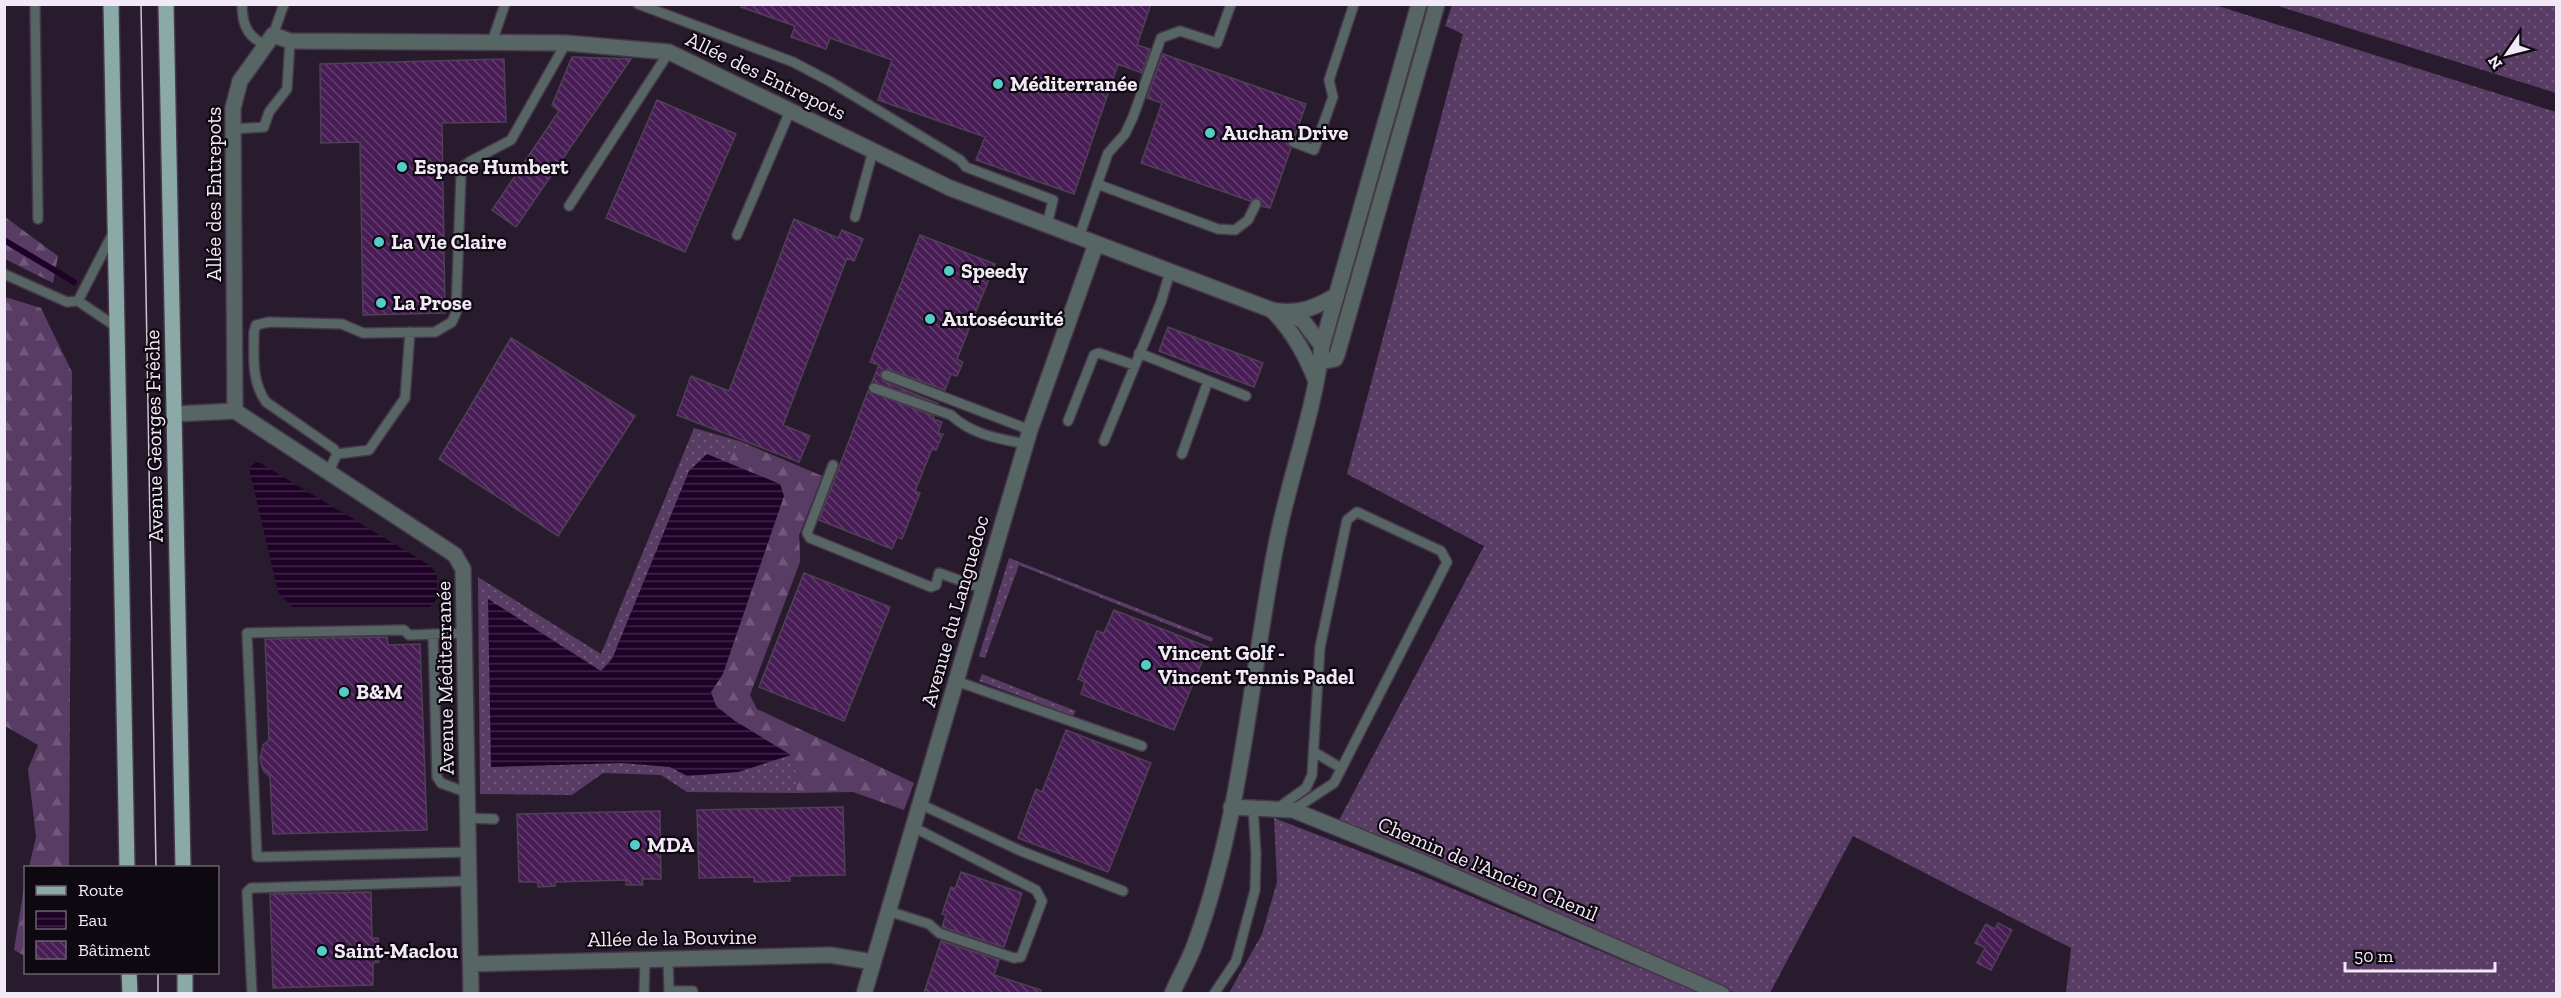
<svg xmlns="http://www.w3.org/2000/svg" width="2561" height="998" font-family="'Zilla Slab',serif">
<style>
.grass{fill:url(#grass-dots)}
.forest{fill:url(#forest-firs)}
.water{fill:url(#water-rules)}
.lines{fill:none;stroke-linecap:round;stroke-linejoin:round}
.stream{stroke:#1f0128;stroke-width:6}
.building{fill:url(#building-back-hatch);stroke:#4f4055;stroke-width:1.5}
.service-casing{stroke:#45384a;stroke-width:12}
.minor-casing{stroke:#45384a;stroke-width:18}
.tertiary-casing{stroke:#45384a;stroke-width:18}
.primary-casing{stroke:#45384a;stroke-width:18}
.service{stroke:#576564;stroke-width:9}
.minor{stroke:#576564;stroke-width:15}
.tertiary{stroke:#576564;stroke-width:15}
.primary{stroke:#8ba9a7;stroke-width:15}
.tram{stroke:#cec4d3;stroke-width:1.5}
.poi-dot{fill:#54cdc8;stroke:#0e0810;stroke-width:2}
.labels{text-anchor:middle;stroke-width:4.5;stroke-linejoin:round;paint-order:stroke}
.street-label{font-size:21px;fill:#f2e9f6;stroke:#0e0810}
.poi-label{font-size:21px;font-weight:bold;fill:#f2e9f6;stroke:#0e0810;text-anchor:start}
</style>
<defs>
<pattern id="grass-dots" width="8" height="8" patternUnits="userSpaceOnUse" patternTransform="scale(1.5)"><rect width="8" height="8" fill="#593c63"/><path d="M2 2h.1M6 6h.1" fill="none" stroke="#71587a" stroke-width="1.8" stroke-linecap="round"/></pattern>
<pattern id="forest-firs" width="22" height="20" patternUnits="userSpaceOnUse" patternTransform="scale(1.5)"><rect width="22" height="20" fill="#593c63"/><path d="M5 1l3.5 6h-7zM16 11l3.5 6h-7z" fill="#71587a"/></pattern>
<pattern id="water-rules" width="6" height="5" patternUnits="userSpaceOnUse" patternTransform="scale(1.5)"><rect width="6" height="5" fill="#1f0128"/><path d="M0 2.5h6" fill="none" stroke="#402648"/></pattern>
<pattern id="building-back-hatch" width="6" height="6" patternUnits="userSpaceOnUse" patternTransform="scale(1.5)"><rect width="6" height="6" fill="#481d55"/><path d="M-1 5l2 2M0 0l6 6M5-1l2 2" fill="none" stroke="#633e6e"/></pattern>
</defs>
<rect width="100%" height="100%" fill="#291b2e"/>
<path class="grass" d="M 1452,5 L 2215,5 L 2556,112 L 2556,993 L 2066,993 L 2071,948 L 1853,836 L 1770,993 L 1735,993 L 1338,822 L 1484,546 L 1347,474 L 1463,34 L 1445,26 Z
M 2275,5 L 2556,5 L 2556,93 Z
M 694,428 L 739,441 L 822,476 L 799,535 L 800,562 L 616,665 L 497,758 L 722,725 L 800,763 L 797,793 L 687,792 L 661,775 L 603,773 L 572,795 L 480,794 L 478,577 L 601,654 Z
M 1009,558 L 1213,638 L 1212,642 L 1019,565 L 985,658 L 979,656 Z
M 982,674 L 1076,711 L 1073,716 L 979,681 Z
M 1274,818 L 1411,871 L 1699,993 L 1229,993 L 1262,934 L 1277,882 Z"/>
<path class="forest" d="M 5,217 L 58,256 L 53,283 L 5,259 Z
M 5,297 L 41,308 L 72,372 L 69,867 L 29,867 L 36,837 L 28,769 L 38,745 L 5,726 Z
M 739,441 L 822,476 L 799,535 L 800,562 L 750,695 L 757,709 L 914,783 L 904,810 L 853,792 L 797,793 L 795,763 L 736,735 L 707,714 L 724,471 Z
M 25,881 L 25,956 L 14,950 Z"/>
<path class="water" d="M 707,454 L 780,484 L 784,496 L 723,674 L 711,692 L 716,706 L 735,721 L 791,755 L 738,772 L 687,776 L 670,767 L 622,763 L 491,767 L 488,599 L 601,671 L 612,659 L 689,471 Z
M 257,461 L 431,566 L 437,575 L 437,599 L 430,607 L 292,607 L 278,592 L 249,468 Z"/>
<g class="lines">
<path class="stream" d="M 4,240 L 74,282"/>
</g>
<path class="building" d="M 742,4 L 1151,4 L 1137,45 L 1150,49 L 1142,73 L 1118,64 L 1074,194 L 976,160 L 985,137 L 878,100 L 892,60 L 830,38 L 826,49 L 791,37 L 795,26 L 741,7 Z
M 1163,54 L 1306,104 L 1295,136 L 1287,140 L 1291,148 L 1270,208 L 1262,206 L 1258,198 L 1250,201 L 1141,163 L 1162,103 L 1147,98 Z
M 572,57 L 631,59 L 516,227 L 492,210 L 559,111 L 552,105 Z
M 504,59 L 506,122 L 442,123 L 445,313 L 363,315 L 360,142 L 321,143 L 320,64 Z
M 657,100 L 736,134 L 685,252 L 606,218 Z
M 794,219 L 838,238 L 842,230 L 863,239 L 854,261 L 847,258 L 783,425 L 810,436 L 799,462 L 677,415 L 691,376 L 729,391 Z
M 920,235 L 995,264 L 957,359 L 963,362 L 957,376 L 951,374 L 945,390 L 888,369 L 880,372 L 883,381 L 939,404 L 872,382 L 879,365 L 870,362 Z
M 1168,327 L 1263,363 L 1254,387 L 1159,351 Z
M 511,338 L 635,416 L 558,536 L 439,459 Z
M 868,391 L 934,416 L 933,419 L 942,422 L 938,433 L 943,434 L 936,450 L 932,449 L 915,491 L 920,493 L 902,539 L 897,537 L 892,549 L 819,520 Z
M 804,573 L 890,607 L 844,721 L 759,687 Z
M 1114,610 L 1208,647 L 1174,730 L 1081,694 L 1085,682 L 1078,679 L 1097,631 L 1104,633 Z
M 387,637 L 388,645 L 420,644 L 427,830 L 273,834 L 270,777 L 263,770 L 260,759 L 263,745 L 269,740 L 265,639 Z
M 1066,730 L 1151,763 L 1108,872 L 1018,838 L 1036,789 L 1042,792 Z
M 843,807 L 845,875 L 790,876 L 790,881 L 754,882 L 754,877 L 699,878 L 697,810 Z
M 660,811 L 661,879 L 642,879 L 643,885 L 626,885 L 626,880 L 555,882 L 555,886 L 538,887 L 538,882 L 519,882 L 517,814 Z
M 961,872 L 1022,893 L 1004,947 L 942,927 L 946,915 L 942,914 L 951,887 L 955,889 Z
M 371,892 L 372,938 L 378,938 L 379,962 L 373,963 L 373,985 L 273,988 L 270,894 Z
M 1998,923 L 2012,930 L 1991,970 L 1977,963 L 1985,948 L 1975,943 L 1986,924 L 1995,929 Z
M 941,941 L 999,960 L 994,975 L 1041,990 L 1040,993 L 924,993 Z"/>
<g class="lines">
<defs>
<path id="service" d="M 35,4 L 38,219
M 242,4 C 242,24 247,37 266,45
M 638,4 L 793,62 L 831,82 L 960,160 L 966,167 L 1053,200 L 1047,225
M 273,35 L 284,4
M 492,42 L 505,4
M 233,129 L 264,127 L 269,112 L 287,89 L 290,41
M 1293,142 L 1314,150 L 1333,97 L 1329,80 L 1354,4
M 1097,184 L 1218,229 L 1235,230 L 1248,220 L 1256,204
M 569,206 L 669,52
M 855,217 L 873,151
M 113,233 L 78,301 L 118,328
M 737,235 L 790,111
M 1079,237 L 1108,153 L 1125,134 L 1133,117 L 1161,38 L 1180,31 L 1217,43 L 1231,4
M 4,274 L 67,302 L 78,301
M 1139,353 L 1246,396
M 886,375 L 1030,430
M 874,388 L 951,415 C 972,435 1000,439 1026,444
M 1068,421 L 1094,355 L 1099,353 L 1134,365
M 1104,441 L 1161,302 L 1170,272
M 337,454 L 369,450 L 405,398 L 410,332
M 1182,454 L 1208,381
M 833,465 L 807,533 L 810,538 L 931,587 L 936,585 L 939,573 L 984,589
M 328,473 L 337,454 L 334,449 L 266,402 C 251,381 254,356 254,332 L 256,325 L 269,322 L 342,324 L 363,333 L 435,332 L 452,322 L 456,313 L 461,173 L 464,166 L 471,161 L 511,140 L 566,43
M 467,633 L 409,635 L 404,630 L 247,633 L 257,857 L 469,852
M 433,634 L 437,777 L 441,783 L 468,793
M 956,681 L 1142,746
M 1314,752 L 1341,768
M 920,804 L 1021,851 L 1123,891
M 1278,808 L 1306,788 L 1312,775 L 1320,647 L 1347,520 L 1357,512 L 1441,551 L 1447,562 L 1334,783 L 1293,810
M 468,818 L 494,819
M 888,911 L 929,924 L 939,933 L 1014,958 L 1021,957 L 1042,901 L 1036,890 L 913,827
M 668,959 L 669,994
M 669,991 L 693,991
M 252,994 L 247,892 L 251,888 L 469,881
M 644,994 L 645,960
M 1214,994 L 1236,961 L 1255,890 L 1256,854 L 1253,807"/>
<path id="minor" d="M 235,411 L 233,108 L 240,81 L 273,35 L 290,41 L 566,43 L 669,52 L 950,188 L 1272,310
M 235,411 L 446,549 L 455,555 L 463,569 L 471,994
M 175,414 L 235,411
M 1231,807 L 1293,810 L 1424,863 L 1722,994
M 471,964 L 830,955 L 873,962
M 864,994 L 1030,430 L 1096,244"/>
<path id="tertiary" d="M 1272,310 C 1293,332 1305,353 1316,381
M 1272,310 C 1298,315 1315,308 1337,295
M 1290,313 L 1303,321 L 1322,346
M 1320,362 L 1335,359 L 1337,355 L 1437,4
M 1172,994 C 1179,977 1189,961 1195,944 C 1242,816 1250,678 1276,545 C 1289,478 1314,413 1322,346 L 1419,4"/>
<path id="primary" d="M 111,4 L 127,868
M 166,4 L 183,868
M 129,972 L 130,994
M 185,972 L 185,994"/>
</defs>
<use href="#service" class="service-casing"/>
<use href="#minor" class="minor-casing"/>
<use href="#tertiary" class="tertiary-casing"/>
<use href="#primary" class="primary-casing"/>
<use href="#service" class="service"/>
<use href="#minor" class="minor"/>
<use href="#tertiary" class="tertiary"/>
<use href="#primary" class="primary"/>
<path class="tram" d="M 141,4 L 156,868
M 158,972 L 158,994"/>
</g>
<g class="poi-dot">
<circle cx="998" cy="84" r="6"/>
<circle cx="1210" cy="133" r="6"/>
<circle cx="402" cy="167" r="6"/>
<circle cx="379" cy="242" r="6"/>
<circle cx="949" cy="271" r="6"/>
<circle cx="381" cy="303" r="6"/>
<circle cx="930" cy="319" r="6"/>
<circle cx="1146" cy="665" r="6"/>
<circle cx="344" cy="692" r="6"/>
<circle cx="635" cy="845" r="6"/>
<circle cx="322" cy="951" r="6"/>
</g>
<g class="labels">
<g class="street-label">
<text transform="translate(766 76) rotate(26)" y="7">Allée des Entrepots</text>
<text transform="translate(214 194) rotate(-90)" y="7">Allée des Entrepots</text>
<text transform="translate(154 436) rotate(-91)" y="7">Avenue Georges Frêche</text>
<text transform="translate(955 611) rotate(-74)" y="7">Avenue du Languedoc</text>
<text transform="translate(445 678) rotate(-91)" y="7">Avenue Méditerranée</text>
<text transform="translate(1488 869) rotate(23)" y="7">Chemin de l'Ancien Chenil</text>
<text transform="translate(672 938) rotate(-1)" y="7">Allée de la Bouvine</text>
</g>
<g class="poi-label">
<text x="1010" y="91">Méditerranée</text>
<text x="1222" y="140">Auchan Drive</text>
<text x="414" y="174">Espace Humbert</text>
<text x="391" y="249">La Vie Claire</text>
<text x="961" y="278">Speedy</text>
<text x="393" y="310">La Prose</text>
<text x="942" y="326">Autosécurité</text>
<text x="1158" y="660">Vincent Golf -<tspan x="1158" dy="24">Vincent Tennis Padel</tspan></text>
<text x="356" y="699">B&amp;M</text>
<text x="647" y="852">MDA</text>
<text x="334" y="958">Saint-Maclou</text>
</g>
</g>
<rect width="2561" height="998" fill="none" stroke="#f2e9f6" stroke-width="12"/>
<rect x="24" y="866" width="195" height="108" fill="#0e0810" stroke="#69626c" stroke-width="1.5"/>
<rect x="36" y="886" width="30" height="9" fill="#8ba9a7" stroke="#69626c" stroke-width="1.5"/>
<text x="78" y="896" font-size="18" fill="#f2e9f6">Route</text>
<rect x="36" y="911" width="30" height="18" fill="url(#water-rules)" stroke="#69626c" stroke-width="1.5"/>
<text x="78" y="926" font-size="18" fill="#f2e9f6">Eau</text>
<rect x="36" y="941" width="30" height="18" fill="url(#building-back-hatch)" stroke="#69626c" stroke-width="1.5"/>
<text x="78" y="956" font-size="18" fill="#f2e9f6">Bâtiment</text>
<g transform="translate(2507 54) rotate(235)" stroke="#0e0810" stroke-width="4.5" paint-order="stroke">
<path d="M0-4.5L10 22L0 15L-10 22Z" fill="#f2e9f6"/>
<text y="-9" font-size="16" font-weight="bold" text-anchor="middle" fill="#f2e9f6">N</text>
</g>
<path d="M2345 962v9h150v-9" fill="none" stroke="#f2e9f6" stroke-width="3"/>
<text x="2354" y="962" font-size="18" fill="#f2e9f6" stroke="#0e0810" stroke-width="4.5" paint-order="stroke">50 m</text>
</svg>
